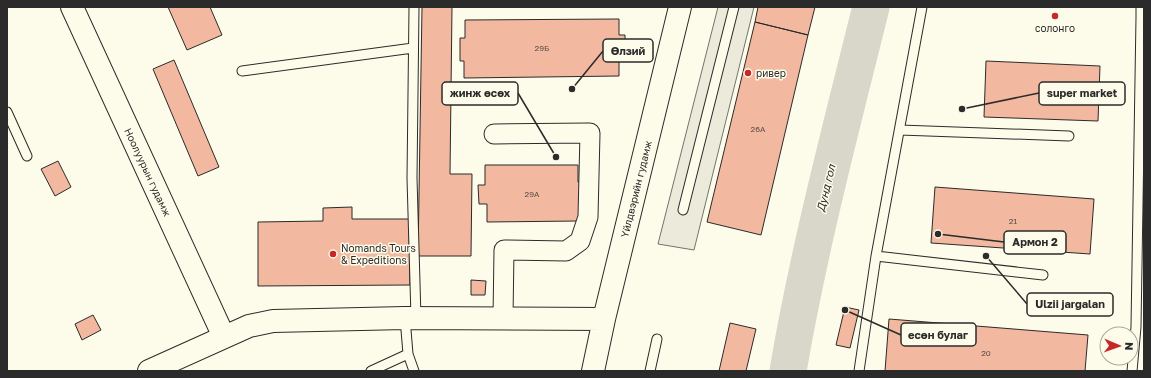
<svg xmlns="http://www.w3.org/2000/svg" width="1151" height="378" font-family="'Golos Text',sans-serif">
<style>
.parking{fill:#eceadb;stroke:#74746e}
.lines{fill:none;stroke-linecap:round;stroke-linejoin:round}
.river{stroke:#d8d7c9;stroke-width:37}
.building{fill:#f2b8a0;stroke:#2b2b2b}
.lane-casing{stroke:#2b2b2b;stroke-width:11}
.street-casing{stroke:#2b2b2b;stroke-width:21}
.secondary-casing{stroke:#2b2b2b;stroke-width:24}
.lane{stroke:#fdfbea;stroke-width:9}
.street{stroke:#fdfbea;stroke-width:19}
.secondary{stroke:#fdfbea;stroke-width:22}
.poi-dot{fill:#c62828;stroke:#fdfbea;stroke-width:1.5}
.labels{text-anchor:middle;stroke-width:3;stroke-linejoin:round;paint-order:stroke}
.number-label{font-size:8px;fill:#5d4e48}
.poi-label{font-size:10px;fill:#2b2b2b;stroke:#fdfbea;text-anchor:start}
.street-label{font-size:10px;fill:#2b2b2b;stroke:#fdfbea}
.water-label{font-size:11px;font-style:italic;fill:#2b2b2b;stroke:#fdfbea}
.leader{fill:none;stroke:#2b2b2b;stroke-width:1.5}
.callout-dot{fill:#2b2b2b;stroke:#fdfbea;stroke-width:1.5}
.callout{fill:#fdfbea;stroke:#2b2b2b;stroke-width:1.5}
.callout-label{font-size:11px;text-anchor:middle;font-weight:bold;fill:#2b2b2b}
</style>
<rect width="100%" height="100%" fill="#fdfbea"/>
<path class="parking" d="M 718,7 L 754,7 L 694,250 L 658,244 Z"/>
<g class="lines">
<path class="river" d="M 788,371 C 809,248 841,128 871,7"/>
</g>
<path class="building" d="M 168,7 L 210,7 L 222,35 L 187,50 Z
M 422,7 L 452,7 L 450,174 L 472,174 L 471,256 L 418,256 Z
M 758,7 L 815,7 L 808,35 L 755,22 Z
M 619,19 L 619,35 L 625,35 L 625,58 L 619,58 L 619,76 L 464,78 L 464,61 L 460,61 L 460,38 L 465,38 L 465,20 Z
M 755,22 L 808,35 L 761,235 L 707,222 Z
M 174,60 L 219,167 L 198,176 L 153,69 Z
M 986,61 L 1100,66 L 1098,121 L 984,117 Z
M 58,161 L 71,187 L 55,196 L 41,169 Z
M 485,165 L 578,165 L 578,182 L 586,182 L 579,221 L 487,222 L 487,204 L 479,204 L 478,185 L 485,185 Z
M 935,187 L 1094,199 L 1090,254 L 931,243 Z
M 352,207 L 352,219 L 409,219 L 410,285 L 258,286 L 258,222 L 323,221 L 323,208 Z
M 471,280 L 486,281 L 485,295 L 471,295 Z
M 845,307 L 859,310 L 850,348 L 836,345 Z
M 93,315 L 101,330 L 82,340 L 75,324 Z
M 889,319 L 1088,335 L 1085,371 L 885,371 Z
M 730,323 L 756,329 L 746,371 L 719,371 Z"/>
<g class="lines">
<defs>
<path id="lane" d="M 414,7 L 412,178 L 416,318
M 1141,7 L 1141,17 L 1144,17
M 242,71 L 413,48
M 7,112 L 27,156
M 900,130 L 1069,136
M 683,210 L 734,7
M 876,256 L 1043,275
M 405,318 L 408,354 L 414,371
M 371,371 L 408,354
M 650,371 L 657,339
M 859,371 L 876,256 L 922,7
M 1132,371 L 1136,327 L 1141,17"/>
<path id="street" d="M 494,134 L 590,133 L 588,217 L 580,241 L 566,251 L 504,250 L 503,318"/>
<path id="secondary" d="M 72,7 L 224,337
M 149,371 L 249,326 L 273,321 L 405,318 L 604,319
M 593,371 L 604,319 L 680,7"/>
</defs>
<use href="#lane" class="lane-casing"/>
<use href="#street" class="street-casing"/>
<use href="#secondary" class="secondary-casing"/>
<use href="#lane" class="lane"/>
<use href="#street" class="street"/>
<use href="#secondary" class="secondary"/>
</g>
<g class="poi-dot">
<circle cx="1055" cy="16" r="4"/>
<circle cx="748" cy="73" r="4"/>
<circle cx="333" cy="254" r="4"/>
</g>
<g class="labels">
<g class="number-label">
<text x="542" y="51">29Б</text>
<text x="758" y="132">26А</text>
<text x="532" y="197">29А</text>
<text x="1013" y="224">21</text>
<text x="986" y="356">20</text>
</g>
<g class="poi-label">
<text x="1055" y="32" text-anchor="middle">солонго</text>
<text x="756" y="77">ривер</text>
<text x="341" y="252">Nomands Tours<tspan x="341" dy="12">&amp; Expeditions</tspan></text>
</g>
<g class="street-label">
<text transform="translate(148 172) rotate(65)" y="4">Ноолуурын гудамж</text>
<text transform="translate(636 189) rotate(-76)" y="4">Yйлдвэрийн гудамж</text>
</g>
<g class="water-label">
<text transform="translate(826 188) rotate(-76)" y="4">Дунд гол</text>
</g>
</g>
<path class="leader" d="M572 89L603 51M556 157L518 93M962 109L1039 93M938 234L1004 242M986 256L1027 304M845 310L901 335"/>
<g class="callout-dot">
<circle cx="572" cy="89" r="4"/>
<circle cx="556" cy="157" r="4"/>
<circle cx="962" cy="109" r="4"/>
<circle cx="938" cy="234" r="4"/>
<circle cx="986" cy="256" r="4"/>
<circle cx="845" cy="310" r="4"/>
</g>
<g class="callout">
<rect x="603" y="39" width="50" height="23" rx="4"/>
<rect x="442" y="82" width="76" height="23" rx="4"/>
<rect x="1039" y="82" width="86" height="23" rx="4"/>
<rect x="1004" y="231" width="62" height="23" rx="4"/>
<rect x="1027" y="293" width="86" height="23" rx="4"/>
<rect x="901" y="323" width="75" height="23" rx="4"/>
</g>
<g class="callout-label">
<text x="628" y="55">Өлзий</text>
<text x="480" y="97">жинж өсөх</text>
<text x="1082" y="97">super market</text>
<text x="1035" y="246">Армон 2</text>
<text x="1070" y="308">Ulzii jargalan</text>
<text x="938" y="339">есөн булаг</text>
</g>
<rect width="1151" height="378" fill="none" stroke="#2b2b2b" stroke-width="16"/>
<g transform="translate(1119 346) rotate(92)"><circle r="19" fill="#fdfbea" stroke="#a9a89e"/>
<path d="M0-3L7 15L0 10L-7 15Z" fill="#c62828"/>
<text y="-6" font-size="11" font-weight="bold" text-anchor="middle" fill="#2b2b2b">N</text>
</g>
</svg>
